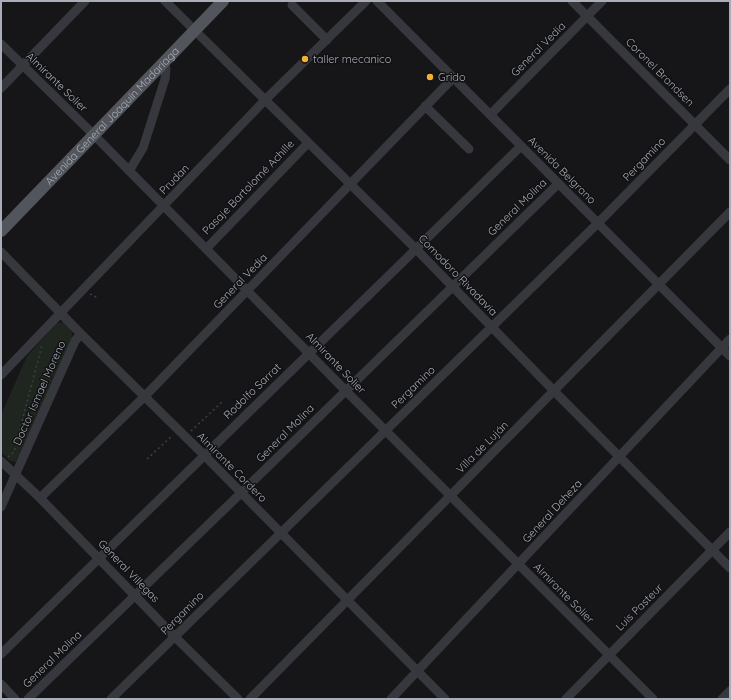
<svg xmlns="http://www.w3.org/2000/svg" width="731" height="700" font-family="Quicksand,sans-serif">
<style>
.green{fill:#1e261f}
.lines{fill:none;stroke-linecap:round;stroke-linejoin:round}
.path{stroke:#3d3f44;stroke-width:1.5;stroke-dasharray:2 3;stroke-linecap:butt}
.minor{stroke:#37383d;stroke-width:9}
.major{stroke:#53555c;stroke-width:12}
.poi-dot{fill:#f2b134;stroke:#111113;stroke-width:1.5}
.labels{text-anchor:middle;stroke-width:3;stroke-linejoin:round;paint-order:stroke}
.street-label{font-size:11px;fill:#a8adb8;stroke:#111113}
.poi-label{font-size:11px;fill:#a8adb8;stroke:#111113;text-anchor:start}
</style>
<rect width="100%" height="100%" fill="#161618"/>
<path class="green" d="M 63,322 C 69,327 72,330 73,338 L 19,458 L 15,462 L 10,461 L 1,452 L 1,415 L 27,356 L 57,323 Z"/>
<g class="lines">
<path class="path" d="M 90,294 L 98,298
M 191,431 L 222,402
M 8,457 L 14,452 L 42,345
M 147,459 L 173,435"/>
<path class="minor" d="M 165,1 L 416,249 L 554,391 L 730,568
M 377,1 L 730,356
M 572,1 L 730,160
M 292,5 L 327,40
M 1,44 L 94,135 L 345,390 L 653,699
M 1,88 L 85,1
M 425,106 L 469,149
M 491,114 L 602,1
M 129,171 L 143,148 L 165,79 L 166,69 L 164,62
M 206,249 L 308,143
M 1,252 L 81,334 L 204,455 L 445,699
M 1,375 L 265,100 L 366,1
M 1,461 L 40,498 L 175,637 L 238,699
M 40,498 L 145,396 L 453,78
M 1,507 L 75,341 L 81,334
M 1,654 L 416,249 L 521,146
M 1,684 L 15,699
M 28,699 L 241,493 L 558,184
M 111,699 L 598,223 L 730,89
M 250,699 L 730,212
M 391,699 L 730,339
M 566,699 L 730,532
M 722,699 L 730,691"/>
<path class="major" id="s1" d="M 1,231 L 223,1"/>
</g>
<g class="poi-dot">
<circle cx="305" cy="59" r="4"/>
<circle cx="430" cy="77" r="4"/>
</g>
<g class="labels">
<g class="street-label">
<text transform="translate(538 49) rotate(-45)" y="4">General Vedia</text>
<text transform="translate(660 72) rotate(45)" y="4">Coronel Brandsen</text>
<text transform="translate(57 82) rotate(44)" y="4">Almirante Solier</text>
<text dy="4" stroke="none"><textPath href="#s1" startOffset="160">Avenida General Joaquín Madariaga</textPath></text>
<text transform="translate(644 159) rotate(-46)" y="4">Pergamino</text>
<text transform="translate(562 170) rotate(45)" y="4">Avenida Belgrano</text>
<text transform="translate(174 179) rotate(-46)" y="4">Prudan</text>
<text transform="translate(248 187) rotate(-46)" y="4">Pasaje Bartolomé Achille</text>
<text transform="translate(517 207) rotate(-44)" y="4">General Molina</text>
<text transform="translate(458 275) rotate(46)" y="4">Comodoro Rivadavia</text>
<text transform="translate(240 281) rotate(-46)" y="4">General Vedia</text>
<text transform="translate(336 363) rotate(46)" y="4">Almirante Solier</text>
<text transform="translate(413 387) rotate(-44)" y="4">Pergamino</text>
<text transform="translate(252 391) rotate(-44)" y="4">Rodolfo Sarrat</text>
<text transform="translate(39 393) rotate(-66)" y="4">Doctor Ismael Moreno</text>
<text transform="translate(285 433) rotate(-45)" y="4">General Molina</text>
<text transform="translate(482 447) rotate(-45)" y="4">Villa de Luján</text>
<text transform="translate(232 467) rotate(45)" y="4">Almirante Cordero</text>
<text transform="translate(552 511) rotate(-47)" y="4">General Deheza</text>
<text transform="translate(129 571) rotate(46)" y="4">General Villegas</text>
<text transform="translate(564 593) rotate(45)" y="4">Almirante Solier</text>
<text transform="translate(639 607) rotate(-45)" y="4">Luis Pasteur</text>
<text transform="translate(182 613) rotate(-45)" y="4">Pergamino</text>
<text transform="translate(52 659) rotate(-44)" y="4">General Molina</text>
</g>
<g class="poi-label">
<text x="313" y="63">taller mecanico</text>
<text x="438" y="81">Grido</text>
</g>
</g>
<rect width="731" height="700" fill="none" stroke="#a8adb8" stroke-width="4"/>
</svg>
